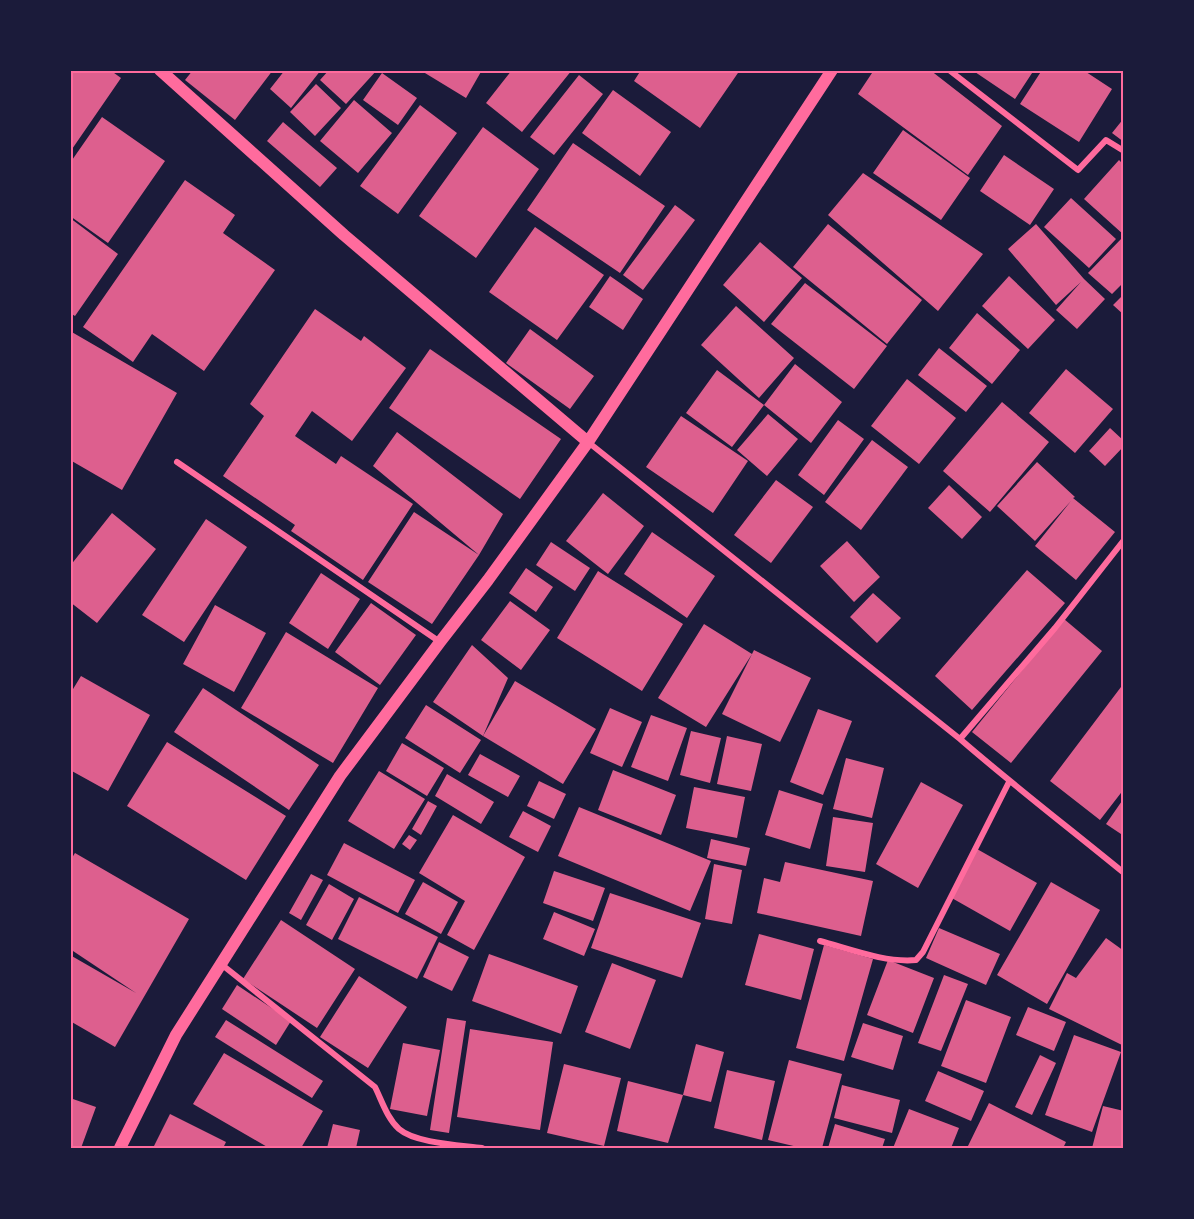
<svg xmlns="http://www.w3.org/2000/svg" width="1194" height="1219" font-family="'Exo 2',sans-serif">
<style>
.building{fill:#dd5f8e}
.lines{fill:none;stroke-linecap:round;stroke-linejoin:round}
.minor{stroke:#ff6b9d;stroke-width:6}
.secondary{stroke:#ff6b9d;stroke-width:12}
.neatline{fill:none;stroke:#ff6b9d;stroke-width:2}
</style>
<rect width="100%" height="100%" fill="#1b1b3a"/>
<path class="building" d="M 70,70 L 110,70 L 121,78 L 70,152 Z
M 193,70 L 273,70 L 235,120 L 185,80 Z
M 285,70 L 321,70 L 291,108 L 270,89 Z
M 329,70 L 377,70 L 346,104 L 320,80 Z
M 420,70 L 482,70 L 466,98 Z
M 512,70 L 572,70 L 522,132 L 486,103 Z
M 641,70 L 740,70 L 700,128 L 634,81 Z
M 874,70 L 930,70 L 1002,126 L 968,175 L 858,94 Z
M 976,70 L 1034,70 L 1015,99 L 975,72 Z
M 1042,70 L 1083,70 L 1112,89 L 1079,142 L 1020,104 Z
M 382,73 L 417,98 L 398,125 L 363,100 Z
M 579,75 L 603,94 L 554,155 L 530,137 Z
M 316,84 L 341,108 L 315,136 L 290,112 Z
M 613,90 L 671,132 L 640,176 L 582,133 Z
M 354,100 L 392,133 L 358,173 L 320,141 Z
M 420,105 L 457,133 L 398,214 L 360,186 Z
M 102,117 L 165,161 L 108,243 L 70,216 L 70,163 Z
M 1124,118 L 1124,142 L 1112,133 Z
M 283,122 L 337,168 L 320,187 L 267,141 Z
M 483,127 L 539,169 L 476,258 L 419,216 Z
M 903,130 L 970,178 L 941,220 L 873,173 Z
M 573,143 L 665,206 L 620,273 L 527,210 Z
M 1004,155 L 1054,189 L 1030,225 L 980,191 Z
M 1119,160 L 1124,165 L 1124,235 L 1084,199 Z
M 863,173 L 983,254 L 938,311 L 828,215 Z
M 185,180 L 235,215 L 223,233 L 275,270 L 204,371 L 152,334 L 133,362 L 83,327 Z
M 1071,198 L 1116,239 L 1089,268 L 1044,227 Z
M 675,205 L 695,220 L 643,290 L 623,275 Z
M 70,218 L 118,254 L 75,316 L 70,313 Z
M 828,224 L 922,300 L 887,344 L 793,267 Z
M 1036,224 L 1084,279 L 1105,299 L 1077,329 L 1056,310 L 1081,282 L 1056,305 L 1008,249 Z
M 535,227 L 604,275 L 557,340 L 489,292 Z
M 1122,238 L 1124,282 L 1112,294 L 1088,273 Z
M 760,242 L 802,278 L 764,322 L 723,285 Z
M 610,276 L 643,299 L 623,330 L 589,307 Z
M 1009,276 L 1055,320 L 1028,349 L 982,306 Z
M 805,283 L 887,346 L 854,389 L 771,324 Z
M 1124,294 L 1124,315 L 1113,305 Z
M 736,306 L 794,358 L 759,398 L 701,345 Z
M 315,309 L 361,341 L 364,336 L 406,368 L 352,441 L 312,411 L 295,436 L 336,464 L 341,456 L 413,504 L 363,580 L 291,531 L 295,525 L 223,476 L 264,416 L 250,404 Z
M 977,313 L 1020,350 L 992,384 L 949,348 Z
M 530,329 L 594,376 L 570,409 L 506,363 Z
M 70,331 L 177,393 L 122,490 L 70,460 Z
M 939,348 L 987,386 L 966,412 L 918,375 Z
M 430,349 L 561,439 L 520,499 L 389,408 Z
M 795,364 L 842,402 L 811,443 L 764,405 Z
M 1066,369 L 1113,409 L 1075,453 L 1029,413 Z
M 717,370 L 764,405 L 732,447 L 686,413 Z
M 907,379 L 956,418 L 919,464 L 871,426 Z
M 1002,402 L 1049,442 L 990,512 L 943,471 Z
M 768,414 L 798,439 L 767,476 L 737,450 Z
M 681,416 L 748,461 L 713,513 L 646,467 Z
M 838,420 L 864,439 L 824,495 L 798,475 Z
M 1110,428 L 1124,441 L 1124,446 L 1105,466 L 1089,451 Z
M 397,432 L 503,514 L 479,555 L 373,466 Z
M 872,440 L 908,467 L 861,530 L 825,502 Z
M 1037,462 L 1075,497 L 1073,498 L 1115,532 L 1076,580 L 1035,546 L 1071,501 L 1035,541 L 997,506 Z
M 776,480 L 813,507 L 771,563 L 734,535 Z
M 949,485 L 982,517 L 962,539 L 928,508 Z
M 603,493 L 644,526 L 608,574 L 566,541 Z
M 414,512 L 479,555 L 432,624 L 368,582 Z
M 112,513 L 156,549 L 97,623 L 70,602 L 70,566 Z
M 206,519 L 247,547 L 184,642 L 142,615 Z
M 652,532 L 715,576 L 687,618 L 624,574 Z
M 847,541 L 880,577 L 854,602 L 820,566 Z
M 551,542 L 590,568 L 575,591 L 536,565 Z
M 526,568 L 553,587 L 536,612 L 509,593 Z
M 1027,570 L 1065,603 L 972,710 L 935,676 Z
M 598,571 L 683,624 L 642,691 L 557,638 Z
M 321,573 L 360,599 L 328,649 L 289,623 Z
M 873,593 L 901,618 L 877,643 L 850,617 Z
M 510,601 L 550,630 L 521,670 L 481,640 Z
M 371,603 L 416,635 L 380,685 L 335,652 Z
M 215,605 L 266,633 L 234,692 L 183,664 Z
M 1064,619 L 1102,651 L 1011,763 L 972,732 Z
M 704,624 L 752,654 L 706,727 L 658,698 Z
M 286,632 L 378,688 L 333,763 L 241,708 Z
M 472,645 L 508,678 L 483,736 L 515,681 L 596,729 L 563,784 L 483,736 L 433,702 Z
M 754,650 L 811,678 L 780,742 L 722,714 Z
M 81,676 L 150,715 L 108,791 L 70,770 L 70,694 Z
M 1124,683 L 1124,789 L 1100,820 L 1050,781 Z
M 203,688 L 319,765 L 289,810 L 174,732 Z
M 426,705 L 481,740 L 460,773 L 405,738 Z
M 610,708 L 642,722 L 622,767 L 590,753 Z
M 818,709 L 852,721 L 823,795 L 790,782 Z
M 651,715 L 687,728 L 668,781 L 631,767 Z
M 691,731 L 721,738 L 710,783 L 680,775 Z
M 727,736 L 762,744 L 751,791 L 717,784 Z
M 167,742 L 286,816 L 246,880 L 127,806 Z
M 402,743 L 444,768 L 427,796 L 386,771 Z
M 480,754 L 520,776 L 508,797 L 468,775 Z
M 846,758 L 884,768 L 872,818 L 833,809 Z
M 613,770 L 676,795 L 661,835 L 598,810 Z
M 379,771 L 425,799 L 394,849 L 348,821 Z
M 447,774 L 494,802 L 481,824 L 435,796 Z
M 539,781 L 566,794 L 554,819 L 527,806 Z
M 921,782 L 963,805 L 918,888 L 876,864 Z
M 694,787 L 745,797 L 737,838 L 686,828 Z
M 779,790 L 823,804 L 810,849 L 765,835 Z
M 1124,798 L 1124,836 L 1106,824 Z
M 428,801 L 437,806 L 421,835 L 412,829 Z
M 579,807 L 711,861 L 690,911 L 558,856 Z
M 523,811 L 551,826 L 538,852 L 509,837 Z
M 453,815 L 525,857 L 474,950 L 447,935 L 465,901 L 419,873 Z
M 833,817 L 873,823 L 865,872 L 826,866 Z
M 409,835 L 417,840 L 410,850 L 402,844 Z
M 711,839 L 750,848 L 746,866 L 707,858 Z
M 344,843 L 415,880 L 398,913 L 327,875 Z
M 977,849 L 1037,883 L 1010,931 L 950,897 Z
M 75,853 L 189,919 L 115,1047 L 70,1021 L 70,955 L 136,993 L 70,949 L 70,861 Z
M 785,862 L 873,881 L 861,936 L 757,913 L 764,878 L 780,882 Z
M 714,864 L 742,870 L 732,924 L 705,919 Z
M 554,871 L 605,888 L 593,921 L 543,903 Z
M 311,874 L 323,880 L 301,920 L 289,913 Z
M 423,882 L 458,902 L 441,934 L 405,914 Z
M 1051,882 L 1100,910 L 1047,1004 L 997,975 Z
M 329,884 L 354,899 L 332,940 L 306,925 Z
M 610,893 L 701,923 L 682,978 L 591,948 Z
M 359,897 L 438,937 L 417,979 L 338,939 Z
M 554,912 L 595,929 L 584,956 L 543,939 Z
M 281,920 L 355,969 L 317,1028 L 243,979 Z
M 939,928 L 1000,954 L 986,985 L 926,958 Z
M 759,934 L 814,949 L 801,1000 L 745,985 Z
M 1106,938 L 1124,951 L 1124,1046 L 1049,1009 L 1067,973 L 1076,978 Z
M 439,942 L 469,957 L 452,991 L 423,977 Z
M 824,945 L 873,959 L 844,1061 L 796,1048 Z
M 489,954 L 578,986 L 561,1034 L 472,1001 Z
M 888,960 L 934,978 L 913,1033 L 867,1015 Z
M 612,963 L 656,980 L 630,1049 L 585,1032 Z
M 944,975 L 968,984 L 941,1051 L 918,1043 Z
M 359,976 L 407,1007 L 368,1068 L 320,1037 Z
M 237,985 L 291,1021 L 276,1045 L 222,1009 Z
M 966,1000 L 1011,1017 L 986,1083 L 941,1066 Z
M 1028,1007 L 1066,1022 L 1054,1051 L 1016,1035 Z
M 447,1018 L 466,1021 L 449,1133 L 430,1130 Z
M 226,1020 L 323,1081 L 312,1098 L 215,1037 Z
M 863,1023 L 903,1036 L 893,1070 L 851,1057 Z
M 470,1029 L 553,1042 L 540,1130 L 457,1117 Z
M 1074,1035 L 1121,1052 L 1092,1132 L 1045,1115 Z
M 403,1043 L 440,1050 L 427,1116 L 390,1109 Z
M 696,1044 L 724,1052 L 711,1102 L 683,1095 Z
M 224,1053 L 323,1111 L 301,1148 L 269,1148 L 193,1104 Z
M 1040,1055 L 1056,1063 L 1032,1115 L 1015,1107 Z
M 789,1060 L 842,1074 L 822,1148 L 802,1148 L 768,1140 Z
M 564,1064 L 621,1078 L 604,1146 L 547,1133 Z
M 727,1070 L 775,1081 L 762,1140 L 714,1128 Z
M 938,1071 L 984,1091 L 971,1121 L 925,1101 Z
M 628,1081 L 683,1095 L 668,1143 L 617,1131 Z
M 842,1085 L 900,1100 L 892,1133 L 834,1118 Z
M 70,1098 L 96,1107 L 81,1148 L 70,1148 Z
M 989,1103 L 1066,1142 L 1063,1148 L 967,1148 Z
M 1103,1106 L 1124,1111 L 1124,1148 L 1092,1148 Z
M 909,1109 L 959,1128 L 951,1148 L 893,1148 Z
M 170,1114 L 226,1142 L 223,1148 L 153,1148 Z
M 333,1124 L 360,1130 L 356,1148 L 327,1148 Z
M 835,1124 L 885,1139 L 882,1148 L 828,1148 Z"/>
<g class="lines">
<path class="minor" d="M 949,70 L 1078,170 L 1106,140 L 1124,151
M 588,442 L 960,739 C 1013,785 1069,828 1124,873
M 177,462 L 440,642
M 960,739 L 1055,628 L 1124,540
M 820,941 C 850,949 885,963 916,960 L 923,952 L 1009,782
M 221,964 L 375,1087 C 382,1101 387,1118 399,1129 C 415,1143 459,1145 482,1148"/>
<path class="secondary" d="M 160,70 L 344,235 L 588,442
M 120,1148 L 176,1035 L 340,776 L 440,642 L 488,580 L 588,442 L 832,70"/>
</g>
<rect width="1194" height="1219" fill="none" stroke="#1b1b3a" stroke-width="144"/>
<rect x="72" y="72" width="1050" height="1075" class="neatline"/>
</svg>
